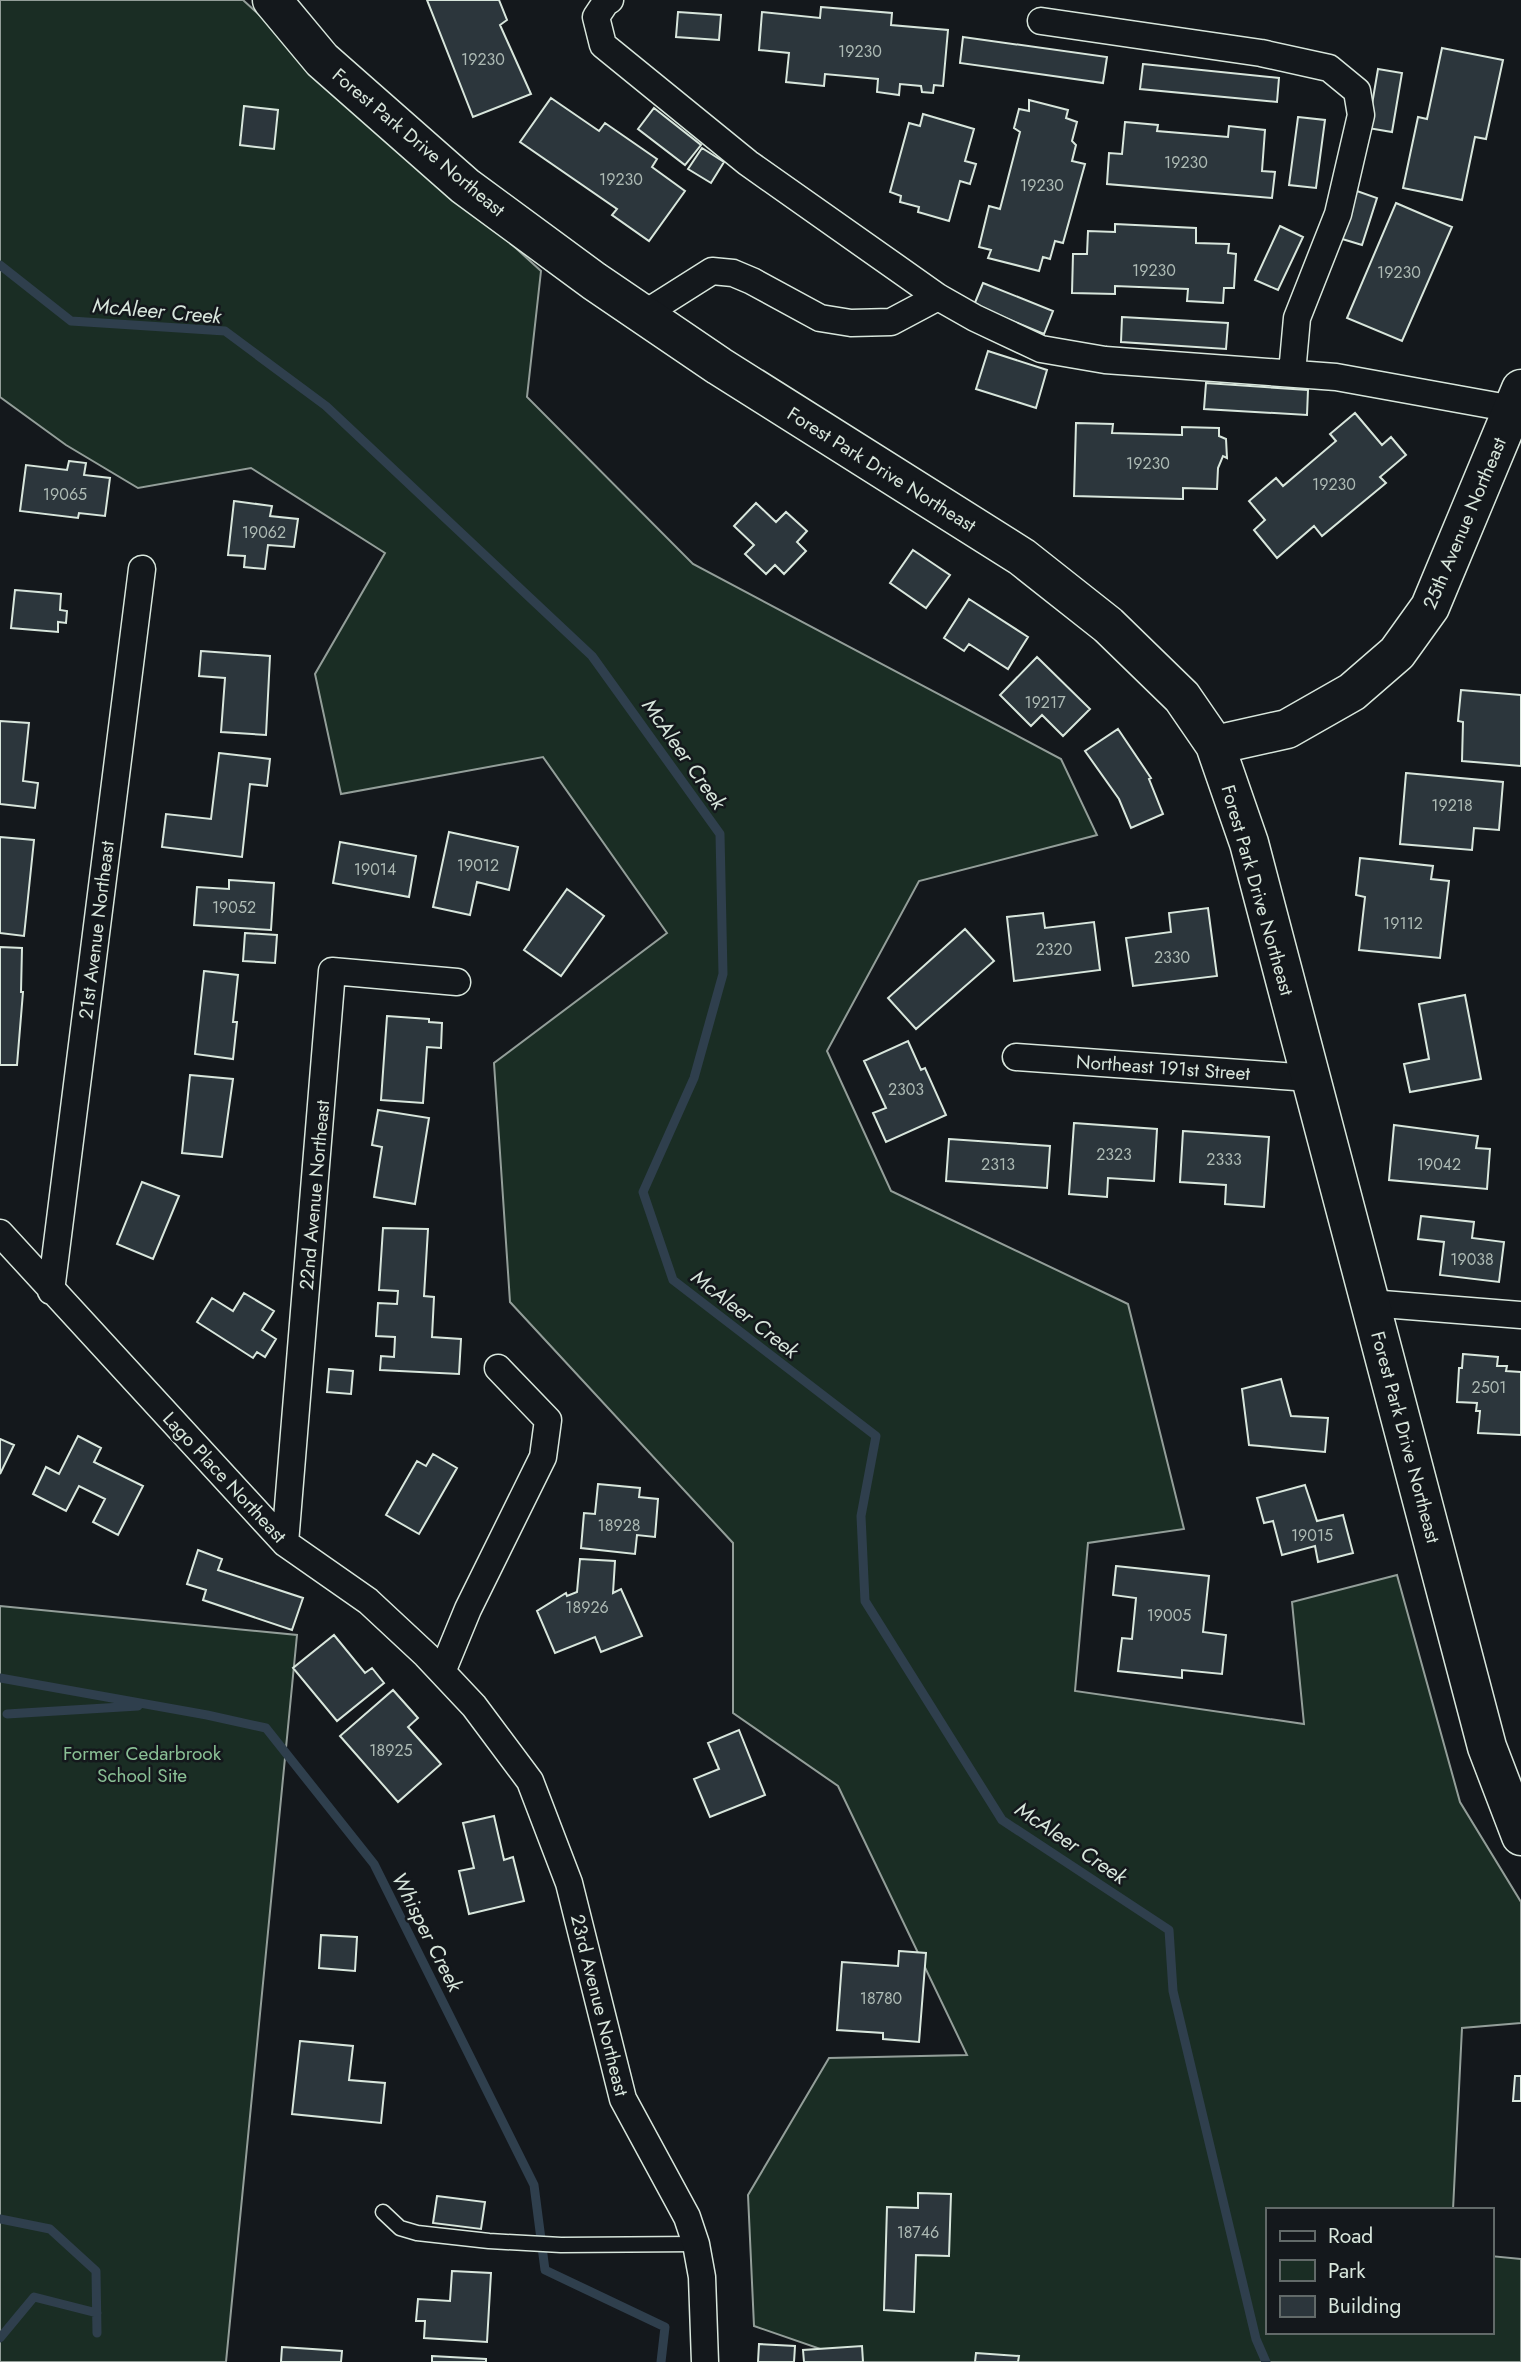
<svg xmlns="http://www.w3.org/2000/svg" width="1521" height="2362" font-family="Jost,sans-serif">
<style>
.green{fill:#1a2d24;stroke:#939e99;stroke-width:2}
.lines{fill:none;stroke-linecap:round;stroke-linejoin:round}
.stream{stroke:#2f3f4d;stroke-width:9}
.building{fill:#2c363c;stroke:#d8e6dc;stroke-width:2}
.lane-casing{stroke:#d8e6dc;stroke-width:17}
.street-casing{stroke:#d8e6dc;stroke-width:29}
.secondary-casing{stroke:#d8e6dc;stroke-width:41}
.lane{stroke:#14181c;stroke-width:14}
.street{stroke:#14181c;stroke-width:26}
.secondary{stroke:#14181c;stroke-width:38}
.labels{text-anchor:middle;stroke-width:5;stroke-linejoin:round;paint-order:stroke}
.number-label{font-size:16px;fill:#adbab4}
.street-label{font-size:19px;fill:#d8e6dc;stroke:#14181c}
.park-label{font-size:19px;fill:#8ac095;stroke:#14181c}
.water-label{font-size:21px;font-style:italic;fill:#d8e6dc;stroke:#14181c}
</style>
<rect width="100%" height="100%" fill="#14181c"/>
<path class="green" d="M 0,0 L 243,0 L 541,271 L 527,397 L 693,564 L 1061,759 L 1097,835 L 919,881 L 827,1051 L 891,1191 L 1128,1304 L 1184,1529 L 1088,1543 L 1075,1691 L 1304,1724 L 1292,1602 L 1397,1575 L 1460,1802 L 1521,1902 L 1521,2023 L 1462,2028 L 1453,2210 L 1267,2210 L 1267,2332 L 1491,2332 L 1491,2256 L 1521,2259 L 1521,2362 L 858,2362 L 754,2326 L 748,2195 L 829,2058 L 967,2055 L 838,1786 L 733,1713 L 733,1543 L 510,1302 L 494,1063 L 667,933 L 543,757 L 341,794 L 315,674 L 385,553 L 251,468 L 138,488 L 66,445 L 0,397 Z
M 0,1606 L 297,1635 L 226,2362 L 0,2362 Z"/>
<g class="lines">
<path class="stream" d="M 0,265 L 71,321 L 225,331 L 326,406 L 592,656 L 720,834 L 723,974 L 694,1078 L 643,1192 L 673,1280 L 876,1436 L 861,1516 L 865,1601 L 1002,1820 L 1169,1930 L 1173,1991 L 1256,2339 L 1266,2362
M 0,1678 L 207,1715 L 266,1728 L 374,1864 L 534,2185 L 545,2270 L 665,2327 L 661,2362
M 7,1714 L 138,1706
M 0,2219 L 50,2229 L 96,2271 L 97,2333
M 0,2338 L 34,2297 L 97,2313"/>
</g>
<path class="building" d="M 427,0 L 499,0 L 507,20 L 500,25 L 531,94 L 473,117 Z
M 821,7 L 892,13 L 891,25 L 948,30 L 943,86 L 934,85 L 933,93 L 922,92 L 921,86 L 900,84 L 899,95 L 877,92 L 878,79 L 825,74 L 824,86 L 786,82 L 789,53 L 759,50 L 762,12 L 820,18 Z
M 678,12 L 721,15 L 719,40 L 676,37 Z
M 963,37 L 1107,57 L 1103,83 L 960,63 Z
M 1442,48 L 1503,60 L 1486,139 L 1475,137 L 1462,200 L 1403,188 L 1418,117 L 1427,119 Z
M 1143,64 L 1279,78 L 1277,102 L 1140,89 Z
M 1378,69 L 1402,73 L 1392,132 L 1368,128 Z
M 551,98 L 599,131 L 605,123 L 657,159 L 652,167 L 685,191 L 649,241 L 612,215 L 617,209 L 520,142 Z
M 1029,100 L 1068,110 L 1066,118 L 1077,122 L 1072,141 L 1076,145 L 1072,161 L 1085,164 L 1063,243 L 1055,241 L 1050,259 L 1043,257 L 1039,271 L 988,258 L 991,250 L 979,247 L 989,206 L 1000,209 L 1020,132 L 1014,128 L 1019,109 L 1029,111 Z
M 244,106 L 278,110 L 274,149 L 240,145 Z
M 654,108 L 701,145 L 685,165 L 638,129 Z
M 923,114 L 974,129 L 965,161 L 976,164 L 970,184 L 960,181 L 949,221 L 918,212 L 919,207 L 900,202 L 901,196 L 890,192 L 909,123 L 920,126 Z
M 1298,117 L 1325,120 L 1316,188 L 1289,185 Z
M 1125,122 L 1158,125 L 1157,131 L 1228,137 L 1229,126 L 1265,130 L 1262,171 L 1275,172 L 1272,198 L 1107,184 L 1109,153 L 1122,154 Z
M 702,148 L 724,162 L 711,183 L 688,169 Z
M 1354,190 L 1377,198 L 1362,245 L 1339,238 Z
M 1396,203 L 1452,227 L 1402,341 L 1347,318 Z
M 1115,224 L 1196,228 L 1196,243 L 1229,244 L 1228,253 L 1236,254 L 1234,288 L 1224,288 L 1223,303 L 1187,301 L 1188,289 L 1115,286 L 1115,294 L 1072,293 L 1073,254 L 1087,254 L 1088,231 L 1115,232 Z
M 1280,226 L 1303,237 L 1278,290 L 1255,280 Z
M 983,283 L 1053,311 L 1044,334 L 974,305 Z
M 1122,317 L 1228,323 L 1226,349 L 1121,342 Z
M 988,351 L 1047,370 L 1036,408 L 976,389 Z
M 1206,383 L 1308,390 L 1307,415 L 1204,409 Z
M 1355,413 L 1382,445 L 1391,437 L 1406,455 L 1380,477 L 1386,483 L 1322,536 L 1314,526 L 1277,558 L 1254,530 L 1265,520 L 1249,501 L 1276,478 L 1283,486 L 1336,441 L 1330,434 Z
M 1076,423 L 1113,424 L 1112,433 L 1182,435 L 1182,427 L 1219,428 L 1219,436 L 1226,439 L 1227,458 L 1223,456 L 1218,468 L 1217,489 L 1183,488 L 1183,499 L 1074,496 Z
M 69,461 L 86,463 L 84,475 L 110,478 L 105,516 L 79,513 L 78,518 L 20,511 L 26,465 L 67,470 Z
M 234,501 L 272,506 L 270,516 L 298,519 L 294,547 L 268,545 L 265,569 L 244,567 L 245,556 L 228,555 Z
M 756,503 L 776,522 L 786,512 L 807,531 L 797,542 L 806,551 L 784,574 L 775,565 L 766,574 L 745,554 L 754,545 L 734,526 Z
M 913,550 L 950,575 L 926,608 L 890,583 Z
M 15,590 L 61,594 L 60,610 L 67,611 L 66,623 L 58,622 L 58,632 L 11,628 Z
M 969,599 L 1028,637 L 1008,669 L 969,644 L 964,651 L 944,638 Z
M 201,651 L 270,656 L 266,735 L 221,732 L 225,678 L 199,676 Z
M 1037,657 L 1090,709 L 1063,736 L 1042,715 L 1031,726 L 1000,695 Z
M 1461,690 L 1521,695 L 1521,766 L 1462,761 L 1463,722 L 1458,721 Z
M 0,721 L 29,723 L 23,781 L 38,783 L 35,808 L 0,804 Z
M 1118,729 L 1151,778 L 1149,779 L 1163,814 L 1131,828 L 1119,799 L 1085,751 Z
M 219,753 L 270,759 L 267,786 L 250,784 L 242,857 L 162,847 L 166,814 L 211,819 Z
M 1406,773 L 1503,782 L 1499,830 L 1474,828 L 1472,850 L 1400,844 Z
M 449,832 L 518,847 L 509,890 L 477,882 L 470,915 L 433,907 Z
M 0,837 L 34,840 L 24,936 L 0,933 Z
M 340,842 L 416,856 L 409,897 L 333,883 Z
M 1360,858 L 1433,866 L 1431,879 L 1449,881 L 1440,958 L 1359,950 L 1365,897 L 1356,895 Z
M 229,880 L 274,883 L 271,930 L 194,925 L 197,887 L 229,889 Z
M 567,889 L 604,916 L 561,976 L 524,950 Z
M 1208,908 L 1217,976 L 1133,986 L 1126,938 L 1171,932 L 1169,913 Z
M 1043,913 L 1045,928 L 1094,922 L 1100,970 L 1014,981 L 1007,917 Z
M 965,929 L 994,961 L 916,1029 L 888,998 Z
M 245,933 L 277,935 L 275,963 L 243,961 Z
M 0,947 L 22,948 L 21,992 L 23,992 L 17,1065 L 0,1065 Z
M 204,971 L 238,975 L 233,1022 L 237,1022 L 233,1059 L 195,1054 Z
M 1465,995 L 1481,1079 L 1410,1092 L 1404,1064 L 1429,1059 L 1419,1004 Z
M 387,1016 L 429,1019 L 429,1022 L 442,1023 L 441,1048 L 427,1047 L 423,1103 L 381,1100 Z
M 908,1041 L 921,1070 L 925,1068 L 946,1115 L 886,1142 L 873,1113 L 886,1108 L 864,1061 Z
M 190,1075 L 233,1079 L 222,1157 L 182,1153 Z
M 378,1110 L 429,1118 L 415,1204 L 374,1197 L 382,1147 L 372,1145 Z
M 1074,1123 L 1157,1129 L 1154,1181 L 1108,1178 L 1107,1197 L 1069,1194 Z
M 1394,1125 L 1478,1136 L 1476,1148 L 1490,1149 L 1487,1189 L 1389,1180 Z
M 1183,1131 L 1269,1137 L 1264,1207 L 1225,1204 L 1226,1185 L 1180,1182 Z
M 949,1139 L 1050,1146 L 1047,1188 L 946,1181 Z
M 142,1182 L 179,1196 L 153,1259 L 117,1244 Z
M 1421,1216 L 1474,1222 L 1472,1238 L 1504,1242 L 1499,1282 L 1440,1275 L 1444,1242 L 1418,1239 Z
M 383,1228 L 428,1229 L 424,1296 L 434,1297 L 432,1337 L 461,1339 L 459,1374 L 380,1370 L 381,1356 L 394,1357 L 395,1337 L 376,1336 L 378,1303 L 397,1304 L 398,1291 L 379,1290 Z
M 244,1293 L 274,1311 L 262,1330 L 276,1339 L 265,1357 L 257,1352 L 253,1358 L 197,1322 L 212,1298 L 233,1311 Z
M 1463,1354 L 1498,1357 L 1497,1366 L 1507,1366 L 1506,1371 L 1521,1372 L 1521,1435 L 1478,1433 L 1480,1411 L 1476,1411 L 1477,1403 L 1457,1402 L 1459,1368 L 1462,1368 Z
M 329,1369 L 353,1371 L 351,1394 L 327,1392 Z
M 1281,1379 L 1291,1416 L 1328,1418 L 1325,1452 L 1249,1445 L 1242,1389 Z
M 78,1436 L 101,1448 L 94,1462 L 143,1486 L 118,1535 L 93,1522 L 105,1499 L 79,1486 L 66,1511 L 33,1494 L 46,1467 L 59,1474 Z
M 0,1439 L 14,1445 L 0,1474 Z
M 433,1454 L 457,1468 L 419,1534 L 386,1515 L 417,1461 L 426,1466 Z
M 598,1484 L 640,1488 L 639,1497 L 658,1499 L 655,1537 L 637,1535 L 635,1554 L 581,1548 L 584,1513 L 595,1514 Z
M 1305,1485 L 1317,1521 L 1343,1515 L 1353,1553 L 1318,1562 L 1315,1546 L 1282,1555 L 1273,1521 L 1264,1523 L 1257,1498 Z
M 198,1550 L 222,1559 L 218,1570 L 303,1598 L 292,1630 L 203,1600 L 206,1590 L 187,1584 Z
M 580,1559 L 615,1561 L 613,1593 L 621,1589 L 642,1636 L 601,1652 L 595,1637 L 555,1653 L 537,1611 L 566,1593 L 567,1596 L 577,1592 Z
M 1116,1566 L 1209,1576 L 1203,1632 L 1226,1635 L 1222,1674 L 1182,1670 L 1182,1678 L 1118,1671 L 1122,1638 L 1132,1639 L 1136,1598 L 1113,1595 Z
M 334,1635 L 365,1673 L 372,1668 L 384,1683 L 337,1721 L 293,1668 Z
M 393,1690 L 418,1718 L 408,1727 L 441,1764 L 398,1802 L 340,1736 Z
M 739,1730 L 765,1795 L 710,1817 L 694,1779 L 719,1769 L 708,1743 Z
M 494,1816 L 504,1860 L 513,1857 L 524,1901 L 469,1914 L 459,1871 L 474,1868 L 463,1823 Z
M 321,1935 L 357,1937 L 355,1971 L 319,1968 Z
M 899,1951 L 926,1953 L 919,2042 L 883,2039 L 883,2033 L 837,2030 L 842,1962 L 898,1966 Z
M 300,2041 L 353,2046 L 349,2080 L 385,2083 L 381,2123 L 292,2114 Z
M 1515,2076 L 1521,2076 L 1521,2101 L 1513,2101 Z
M 918,2193 L 951,2194 L 949,2256 L 916,2255 L 914,2312 L 884,2310 L 887,2207 L 918,2208 Z
M 437,2196 L 485,2202 L 481,2229 L 433,2223 Z
M 452,2271 L 491,2273 L 487,2342 L 424,2338 L 425,2321 L 416,2321 L 418,2299 L 450,2301 Z
M 759,2344 L 795,2346 L 794,2362 L 758,2362 Z
M 862,2346 L 863,2362 L 804,2362 L 803,2350 Z
M 282,2347 L 342,2351 L 341,2362 L 281,2362 Z
M 976,2353 L 1019,2356 L 1018,2362 L 975,2362 Z
M 432,2356 L 486,2359 L 486,2362 L 432,2362 Z"/>
<g class="lines">
<defs>
<path id="lane" d="M 383,2212 L 400,2228 L 417,2233 L 489,2241 L 561,2245 L 696,2244"/>
<path id="street" d="M 610,0 L 606,2 L 596,17 L 603,45 L 748,163 L 938,297 L 975,318 L 1041,349 L 1105,360 L 1336,377 L 1513,409
M 1041,21 L 1261,53 L 1329,68 L 1357,91 L 1361,115 L 1338,214 L 1297,318 L 1292,373
M 644,314 L 712,271 L 733,273 L 752,281 L 820,318 L 851,323 L 891,322 L 938,297
M 1016,1057 L 1310,1078
M 0,1233 L 285,1543 L 368,1601 L 426,1655 L 474,1706 L 530,1781 L 569,1883 L 623,2099 L 687,2217 L 696,2244 L 702,2277 L 705,2362
M 51,1291 L 142,569
M 1370,1303 L 1521,1315
M 285,1543 L 332,971 L 457,982
M 442,1672 L 468,1609 L 543,1457 L 548,1420 L 498,1368"/>
<path id="secondary" d="M 272,0 L 322,60 L 465,186 L 594,281 L 719,366 L 1022,557 L 1108,625 L 1182,697 L 1215,745 L 1249,843 L 1487,1747 L 1521,1836
M 1215,745 L 1287,729 L 1352,692 L 1397,653 L 1430,607 L 1521,389"/>
</defs>
<use href="#lane" class="lane-casing"/>
<use href="#street" class="street-casing"/>
<use href="#secondary" class="secondary-casing"/>
<use href="#lane" class="lane"/>
<use href="#street" class="street"/>
<use href="#secondary" class="secondary"/>
</g>
<g class="labels">
<g class="number-label">
<text x="860" y="57">19230</text>
<text x="483" y="65">19230</text>
<text x="1186" y="168">19230</text>
<text x="621" y="185">19230</text>
<text x="1042" y="191">19230</text>
<text x="1154" y="276">19230</text>
<text x="1399" y="278">19230</text>
<text x="1148" y="469">19230</text>
<text x="1334" y="490">19230</text>
<text x="65" y="500">19065</text>
<text x="264" y="538">19062</text>
<text x="1045" y="708">19217</text>
<text x="1452" y="811">19218</text>
<text x="478" y="871">19012</text>
<text x="375" y="875">19014</text>
<text x="234" y="913">19052</text>
<text x="1403" y="929">19112</text>
<text x="1054" y="955">2320</text>
<text x="1172" y="963">2330</text>
<text x="906" y="1095">2303</text>
<text x="1114" y="1160">2323</text>
<text x="1224" y="1165">2333</text>
<text x="998" y="1170">2313</text>
<text x="1439" y="1170">19042</text>
<text x="1472" y="1265">19038</text>
<text x="1489" y="1393">2501</text>
<text x="619" y="1531">18928</text>
<text x="1312" y="1541">19015</text>
<text x="587" y="1613">18926</text>
<text x="1169" y="1621">19005</text>
<text x="391" y="1756">18925</text>
<text x="881" y="2004">18780</text>
<text x="918" y="2238">18746</text>
</g>
<g class="street-label">
<text transform="translate(419 142) rotate(40)" y="7">Forest Park Drive Northeast</text>
<text transform="translate(882 469) rotate(32)" y="7">Forest Park Drive Northeast</text>
<text transform="translate(1464 523) rotate(-67)" y="7">25th Avenue Northeast</text>
<text transform="translate(1258 890) rotate(74)" y="7">Forest Park Drive Northeast</text>
<text transform="translate(96 930) rotate(-83)" y="7">21st Avenue Northeast</text>
<text transform="translate(1163 1067) rotate(4)" y="7">Northeast 191st Street</text>
<text transform="translate(314 1195) rotate(-85)" y="7">22nd Avenue Northeast</text>
<text transform="translate(1406 1437) rotate(75)" y="7">Forest Park Drive Northeast</text>
<text transform="translate(225 1477) rotate(47)" y="7">Lago Place Northeast</text>
<text transform="translate(600 2005) rotate(76)" y="7">23rd Avenue Northeast</text>
</g>
<g class="park-label">
<text x="142" y="1760">Former Cedarbrook<tspan x="142" dy="22">School Site</tspan></text>
</g>
<g class="water-label">
<text transform="translate(157 311) rotate(5)" y="7">McAleer Creek</text>
<text transform="translate(684 754) rotate(55)" y="7">McAleer Creek</text>
<text transform="translate(745 1314) rotate(38)" y="7">McAleer Creek</text>
<text transform="translate(1071 1843) rotate(34)" y="7">McAleer Creek</text>
<text transform="translate(427 1932) rotate(63)" y="7">Whisper Creek</text>
</g>
</g>
<rect x="1266" y="2208" width="228" height="126" fill="#14181c" stroke="#626a69" stroke-width="2"/>
<rect x="1280" y="2231" width="35" height="10" fill="#14181c" stroke="#626a69" stroke-width="2"/>
<text x="1328" y="2243" font-size="21" fill="#d8e6dc">Road</text>
<rect x="1280" y="2260" width="35" height="21" fill="#1a2d24" stroke="#626a69" stroke-width="2"/>
<text x="1328" y="2278" font-size="21" fill="#d8e6dc">Park</text>
<rect x="1280" y="2296" width="35" height="21" fill="#2c363c" stroke="#626a69" stroke-width="2"/>
<text x="1328" y="2313" font-size="21" fill="#d8e6dc">Building</text>
</svg>
